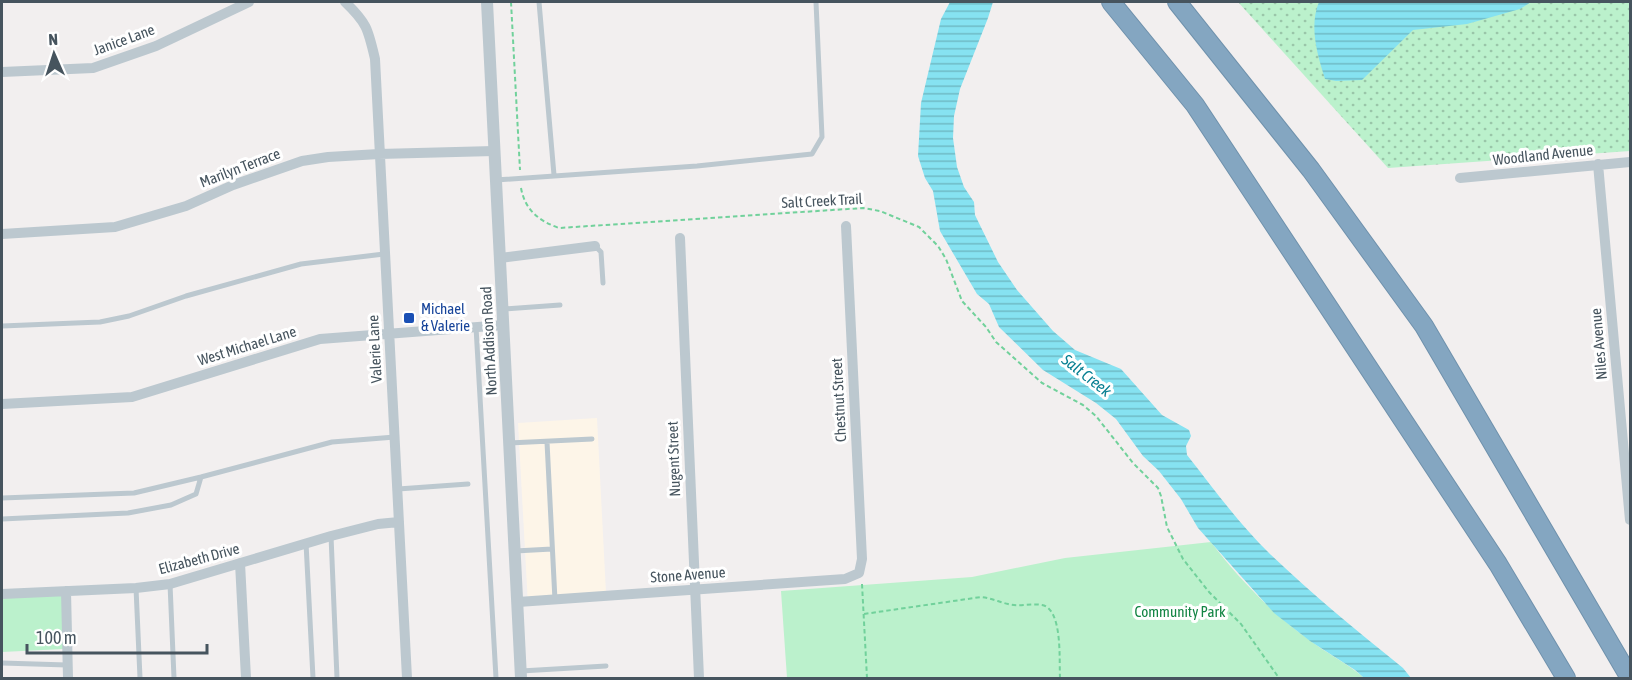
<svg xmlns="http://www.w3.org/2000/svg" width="1632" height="680" font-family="'Asap Condensed',sans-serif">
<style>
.commercial{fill:#fdf5e8}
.grass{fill:url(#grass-dots)}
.park{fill:#bbf1cc}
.water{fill:url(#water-rules)}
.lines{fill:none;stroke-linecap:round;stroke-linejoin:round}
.motorway-casing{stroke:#6f91ac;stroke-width:20}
.path{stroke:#71d19b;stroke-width:2;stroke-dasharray:4.5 3;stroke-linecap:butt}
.service{stroke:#bcc8cf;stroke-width:5}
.minor{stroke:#bcc8cf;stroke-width:10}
.tertiary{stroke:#bcc8cf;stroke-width:12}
.motorway{stroke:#84a6c1;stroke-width:18}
.transit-dot{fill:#1a4fb4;stroke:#fff;stroke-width:2}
.labels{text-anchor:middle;stroke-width:6;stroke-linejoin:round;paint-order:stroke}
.street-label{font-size:15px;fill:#46545e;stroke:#fff}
.transit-label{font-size:15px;fill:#164399;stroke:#fff;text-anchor:start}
.park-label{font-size:15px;fill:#128443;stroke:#fff}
.water-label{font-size:16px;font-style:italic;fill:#077f92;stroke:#fff}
</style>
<defs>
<pattern id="grass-dots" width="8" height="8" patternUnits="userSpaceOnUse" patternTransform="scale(1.5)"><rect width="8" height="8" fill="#bbf1cc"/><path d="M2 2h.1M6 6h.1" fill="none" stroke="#9ac6a9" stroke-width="1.8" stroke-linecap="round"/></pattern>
<pattern id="water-rules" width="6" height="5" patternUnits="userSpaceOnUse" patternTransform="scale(1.5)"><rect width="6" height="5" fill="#86e2f1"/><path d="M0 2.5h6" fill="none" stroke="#6fbac6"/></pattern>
</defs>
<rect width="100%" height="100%" fill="#f2efef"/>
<path class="commercial" d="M 597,418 L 606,593 L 528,605 L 518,423 Z"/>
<path class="grass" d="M 1238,2 L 1630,2 L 1630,151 L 1388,168 Z"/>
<path class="park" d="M 1211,542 C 1238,578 1271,612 1308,639 C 1326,653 1347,663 1364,678 L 787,678 L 781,591 L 972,577 L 1065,558 Z
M 64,595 L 63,649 L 2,652 L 2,598 Z"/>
<path class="water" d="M 950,2 L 993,2 L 988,18 L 960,89 L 954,116 L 953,138 L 957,167 L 964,187 L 974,202 L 975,215 L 998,262 L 1017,290 L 1053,331 L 1075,350 L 1121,369 L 1162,415 L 1189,430 L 1191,436 L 1186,446 L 1187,455 C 1214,489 1239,524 1270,554 C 1312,594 1357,631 1403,668 L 1411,678 L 1364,678 L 1355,670 L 1310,641 L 1274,613 L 1198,528 L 1181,499 L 1159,471 L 1143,456 L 1116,419 L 1096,403 L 1043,370 L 999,327 L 989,304 L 977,294 L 940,231 L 933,191 L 925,178 L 918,156 L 921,103 L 941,19 Z
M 1319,2 L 1531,2 L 1520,9 L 1467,24 L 1413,30 L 1362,80 L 1336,81 L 1325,79 C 1317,54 1309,26 1319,2 Z"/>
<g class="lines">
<defs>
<path id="motorway" d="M 1111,2 L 1195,105 L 1498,564 L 1566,678
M 1177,2 L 1311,170 L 1424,326 L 1630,678"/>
</defs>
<use href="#motorway" class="motorway-casing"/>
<path class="path" d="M 511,2 L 520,170
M 521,188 C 525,210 539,221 559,228 L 863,208 L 880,211 L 919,227 L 938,246 L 946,259 L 962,301 L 986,327 L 996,342 L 1042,383 L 1083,405 L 1096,416 L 1133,463 L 1158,488 L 1161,496 L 1167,527 L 1183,559 L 1209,592 L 1241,624 L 1279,678
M 862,584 L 867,678
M 864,614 L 981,597 C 991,598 999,602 1008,604 C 1019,607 1031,603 1042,605 C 1063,609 1059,661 1060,678"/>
<path class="service" d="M 539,2 L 554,175
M 496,180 L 697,166 L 812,154 L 822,137 L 816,2
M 595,246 L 601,252 L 603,283
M 503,309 L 560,305
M 2,326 L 100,322 L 129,316 L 186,296 L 301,264 L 384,254
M 476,327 L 496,678
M 547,442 L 555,600
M 509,443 L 592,439
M 398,489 L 468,484
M 2,498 L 134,493 L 201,477 L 332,442 L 395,437
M 2,519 L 128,513 L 171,505 L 196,494 L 201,477
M 331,536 L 337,678
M 306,543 L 313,678
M 515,551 L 552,549
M 170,584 L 174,678
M 136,588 L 140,678
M 2,663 L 67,665
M 521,671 L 606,666"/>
<path class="minor" d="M 345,2 C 367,23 368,29 375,59 L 407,678
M 2,72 L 93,68 L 156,46 L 249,2
M 1598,164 L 1630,520
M 1460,178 L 1630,162
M 2,234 L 115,227 L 186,206 L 233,185 L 302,161 L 328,157 L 379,154 L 494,151
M 680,238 L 699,678
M 500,258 L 595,246
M 2,404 L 132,397 L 320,339 L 504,325
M 240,563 L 246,678
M 66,591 L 68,678
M 2,594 L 136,588 L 170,584 L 331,536 L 378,524 L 399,522
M 518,602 L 845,579 L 859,573 L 862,559 L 846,226"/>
<path class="tertiary" d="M 487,2 L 521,678"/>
<use href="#motorway" class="motorway"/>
</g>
<rect class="transit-dot" x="403" y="312" width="12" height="12" rx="3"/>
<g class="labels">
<g class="street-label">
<text transform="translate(124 40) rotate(-20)" y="5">Janice Lane</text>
<text transform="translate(1543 155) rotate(-6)" y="5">Woodland Avenue</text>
<text transform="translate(240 168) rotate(-21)" y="5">Marilyn Terrace</text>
<text transform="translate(822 201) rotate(-3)" y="5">Salt Creek Trail</text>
<text transform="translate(489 341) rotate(-93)" y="5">North Addison Road</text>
<text transform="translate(1599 344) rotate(-95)" y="5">Niles Avenue</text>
<text transform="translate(247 346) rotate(-17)" y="5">West Michael Lane</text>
<text transform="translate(375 349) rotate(-93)" y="5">Valerie Lane</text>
<text transform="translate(839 400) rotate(-93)" y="5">Chestnut Street</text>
<text transform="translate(674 459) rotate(-92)" y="5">Nugent Street</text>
<text transform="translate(199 559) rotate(-15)" y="5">Elizabeth Drive</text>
<text transform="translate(688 575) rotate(-4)" y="5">Stone Avenue</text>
</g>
<g class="transit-label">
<text x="421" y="314">Michael<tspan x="421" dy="17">&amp; Valerie</tspan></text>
</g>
<g class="park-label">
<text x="1180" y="617">Community Park</text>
</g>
<g class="water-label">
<text transform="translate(1087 375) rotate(38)" y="6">Salt Creek</text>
</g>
</g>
<rect width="1632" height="680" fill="none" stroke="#46545e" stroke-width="6"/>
<g transform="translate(54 54) rotate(357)" stroke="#ffffff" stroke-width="4.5" paint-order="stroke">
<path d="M0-4.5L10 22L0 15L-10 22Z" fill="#46545e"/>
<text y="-9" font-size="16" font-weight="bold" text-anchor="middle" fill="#46545e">N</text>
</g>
<path d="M27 644v9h180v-9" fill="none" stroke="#46545e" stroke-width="3"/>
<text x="36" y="644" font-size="18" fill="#46545e" stroke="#ffffff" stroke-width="4.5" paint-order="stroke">100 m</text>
</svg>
